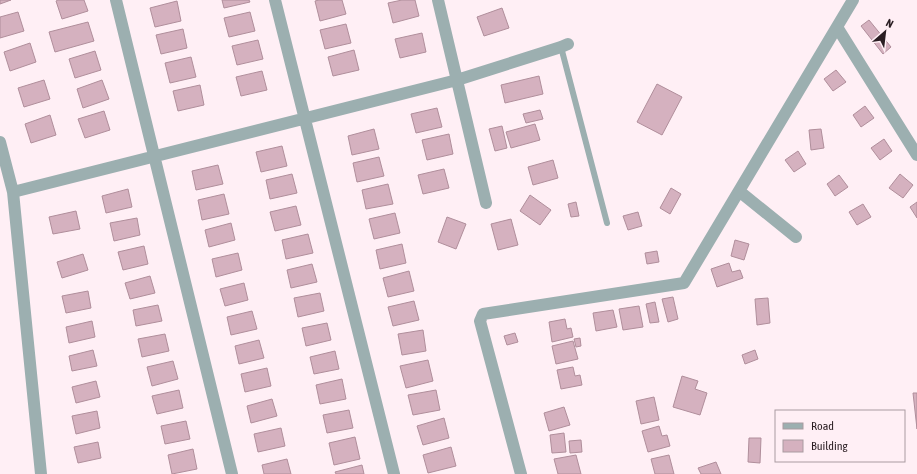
<svg xmlns="http://www.w3.org/2000/svg" width="917" height="474" font-family="'Asap Condensed',sans-serif">
<style>
.building{fill:#d5b1bf;stroke:#b08e9b}
.lines{fill:none;stroke-linecap:round;stroke-linejoin:round}
.service{stroke:#9cafb0;stroke-width:6}
.minor{stroke:#9cafb0;stroke-width:12}
</style>
<rect width="100%" height="100%" fill="#ffeff5"/>
<path class="building" d="M 0,0 L 11,0 L 0,4 Z
M 58,0 L 84,0 L 88,11 L 62,19 L 56,1 Z
M 222,0 L 249,0 L 250,2 L 224,8 Z
M 319,0 L 342,0 L 346,14 L 320,21 L 315,1 Z
M 402,0 L 415,0 L 419,16 L 393,23 L 388,3 Z
M 177,1 L 181,21 L 155,27 L 150,8 Z
M 502,8 L 509,28 L 484,36 L 477,17 Z
M 18,12 L 24,31 L 0,38 L 0,17 Z
M 250,12 L 255,31 L 229,37 L 224,18 Z
M 869,20 L 891,47 L 883,54 L 861,26 Z
M 88,22 L 94,41 L 55,52 L 49,32 Z
M 346,24 L 351,43 L 325,49 L 320,30 Z
M 183,29 L 187,48 L 161,54 L 156,35 Z
M 422,33 L 426,52 L 400,58 L 395,39 Z
M 258,40 L 263,59 L 237,65 L 232,46 Z
M 30,43 L 36,62 L 10,71 L 4,52 Z
M 354,50 L 359,70 L 333,76 L 328,57 Z
M 95,51 L 101,70 L 75,78 L 69,59 Z
M 191,57 L 196,77 L 170,83 L 165,63 Z
M 836,70 L 846,82 L 833,91 L 824,79 Z
M 262,71 L 267,90 L 241,96 L 236,77 Z
M 539,76 L 543,94 L 505,103 L 501,85 Z
M 44,80 L 50,99 L 24,107 L 18,88 Z
M 102,80 L 109,99 L 83,108 L 77,89 Z
M 657,84 L 682,97 L 662,135 L 637,122 Z
M 200,85 L 204,105 L 178,111 L 173,91 Z
M 865,106 L 874,118 L 861,127 L 853,115 Z
M 437,108 L 442,127 L 416,133 L 411,114 Z
M 540,110 L 543,119 L 526,123 L 523,114 Z
M 104,111 L 110,130 L 85,138 L 78,119 Z
M 50,115 L 56,135 L 31,143 L 25,124 Z
M 535,124 L 540,140 L 511,148 L 506,132 Z
M 502,126 L 507,148 L 495,151 L 489,129 Z
M 374,129 L 379,149 L 352,155 L 348,136 Z
M 821,129 L 824,148 L 811,150 L 809,130 Z
M 449,134 L 453,154 L 427,160 L 422,140 Z
M 884,139 L 892,151 L 880,160 L 871,148 Z
M 282,146 L 287,166 L 261,172 L 256,152 Z
M 798,151 L 806,164 L 794,172 L 785,160 Z
M 379,157 L 384,176 L 357,182 L 353,163 Z
M 553,160 L 558,178 L 533,185 L 528,167 Z
M 218,165 L 223,184 L 196,190 L 192,171 Z
M 444,169 L 449,188 L 423,194 L 418,175 Z
M 292,174 L 297,193 L 270,199 L 266,180 Z
M 900,174 L 913,185 L 903,198 L 889,188 Z
M 839,175 L 848,187 L 835,196 L 827,184 Z
M 388,184 L 393,204 L 366,209 L 362,190 Z
M 671,188 L 681,194 L 670,214 L 660,208 Z
M 128,189 L 132,207 L 106,213 L 102,196 Z
M 224,194 L 229,214 L 202,220 L 198,200 Z
M 530,195 L 551,210 L 540,225 L 520,211 Z
M 576,202 L 579,216 L 571,217 L 568,204 Z
M 917,202 L 917,218 L 910,207 Z
M 863,204 L 871,217 L 857,225 L 849,212 Z
M 296,206 L 301,225 L 275,231 L 270,212 Z
M 76,211 L 80,229 L 53,234 L 49,217 Z
M 638,212 L 642,226 L 628,230 L 623,216 Z
M 395,213 L 400,233 L 374,239 L 369,219 Z
M 447,217 L 466,224 L 456,249 L 438,242 Z
M 137,218 L 140,235 L 114,241 L 110,223 Z
M 511,219 L 518,245 L 498,250 L 491,224 Z
M 231,223 L 235,240 L 209,247 L 205,230 Z
M 308,234 L 313,253 L 286,259 L 282,240 Z
M 735,240 L 749,244 L 744,260 L 731,256 Z
M 402,244 L 406,263 L 380,269 L 376,250 Z
M 144,246 L 148,264 L 123,270 L 118,252 Z
M 657,251 L 659,262 L 647,264 L 645,253 Z
M 238,253 L 242,270 L 216,277 L 212,259 Z
M 83,254 L 88,270 L 62,278 L 57,262 Z
M 729,263 L 732,272 L 740,270 L 743,278 L 717,287 L 711,269 Z
M 312,264 L 317,282 L 291,288 L 287,270 Z
M 409,271 L 414,291 L 388,297 L 383,278 Z
M 150,276 L 155,293 L 130,299 L 125,283 Z
M 244,283 L 248,300 L 225,306 L 220,289 Z
M 88,291 L 91,308 L 66,313 L 62,296 Z
M 320,293 L 324,311 L 298,317 L 294,298 Z
M 673,297 L 678,319 L 668,322 L 662,299 Z
M 768,298 L 770,323 L 757,325 L 755,299 Z
M 414,301 L 419,320 L 393,326 L 388,307 Z
M 655,302 L 659,322 L 650,323 L 646,304 Z
M 158,305 L 162,321 L 136,326 L 133,310 Z
M 639,306 L 643,327 L 623,330 L 619,309 Z
M 613,310 L 617,327 L 596,331 L 593,313 Z
M 252,311 L 257,329 L 231,335 L 227,317 Z
M 565,319 L 567,329 L 571,328 L 573,337 L 552,342 L 549,322 Z
M 92,321 L 95,337 L 69,343 L 66,327 Z
M 327,323 L 331,340 L 306,346 L 302,328 Z
M 423,330 L 426,351 L 402,355 L 398,334 Z
M 515,333 L 518,342 L 507,345 L 504,336 Z
M 165,334 L 169,351 L 142,357 L 138,339 Z
M 580,338 L 581,346 L 576,347 L 574,339 Z
M 259,340 L 264,358 L 239,364 L 235,346 Z
M 573,341 L 578,359 L 556,364 L 552,346 Z
M 93,350 L 97,366 L 72,371 L 69,356 Z
M 755,350 L 758,359 L 745,364 L 742,355 Z
M 335,351 L 339,369 L 314,374 L 310,357 Z
M 428,360 L 433,381 L 406,388 L 400,366 Z
M 173,361 L 178,379 L 152,386 L 147,367 Z
M 573,367 L 575,376 L 580,375 L 582,385 L 561,389 L 557,370 Z
M 267,368 L 271,386 L 245,392 L 241,374 Z
M 682,376 L 698,381 L 695,389 L 707,393 L 700,415 L 673,407 Z
M 342,379 L 346,399 L 320,404 L 316,385 Z
M 96,381 L 100,397 L 76,403 L 72,387 Z
M 179,390 L 183,408 L 157,414 L 152,396 Z
M 436,390 L 440,410 L 413,415 L 408,395 Z
M 913,393 L 917,393 L 917,429 Z
M 654,397 L 659,420 L 641,424 L 636,401 Z
M 272,399 L 277,416 L 251,423 L 247,406 Z
M 564,407 L 570,425 L 549,431 L 544,413 Z
M 349,410 L 353,428 L 327,433 L 323,415 Z
M 97,411 L 100,428 L 76,434 L 72,416 Z
M 444,418 L 449,438 L 423,445 L 417,426 Z
M 186,421 L 190,439 L 165,444 L 161,426 Z
M 659,426 L 662,436 L 667,435 L 670,446 L 648,452 L 642,431 Z
M 281,428 L 285,446 L 258,452 L 254,434 Z
M 564,433 L 566,452 L 552,453 L 550,435 Z
M 355,437 L 360,459 L 334,465 L 329,443 Z
M 749,438 L 761,438 L 760,463 L 748,462 Z
M 581,440 L 582,452 L 570,453 L 569,441 Z
M 98,442 L 101,458 L 78,463 L 74,447 Z
M 451,447 L 456,466 L 428,473 L 423,455 Z
M 193,449 L 197,469 L 172,474 L 168,455 Z
M 576,455 L 581,474 L 558,474 L 554,459 Z
M 669,455 L 674,474 L 655,474 L 651,459 Z
M 287,459 L 291,474 L 264,474 L 262,465 Z
M 716,462 L 721,474 L 701,474 L 698,468 Z
M 362,465 L 364,474 L 336,474 L 335,472 Z"/>
<g class="lines">
<path class="service" d="M 561,47 L 607,223"/>
<path class="minor" d="M 116,0 L 232,474
M 275,0 L 394,474
M 438,0 L 486,203
M 837,27 L 917,155
M 0,142 L 13,192 L 41,474
M 739,191 L 796,237
M 13,192 L 457,80 L 561,47 L 568,44
M 521,474 L 480,321 L 483,314 L 684,283 L 853,0"/>
</g>
<rect x="775" y="410" width="130" height="52" fill="#ffeff5" stroke="#aa9ba1"/>
<rect x="783" y="423" width="20" height="6" fill="#9cafb0" stroke="#aa9ba1"/>
<text x="811" y="430" font-size="12" fill="#2b1e23">Road</text>
<rect x="783" y="440" width="20" height="12" fill="#d5b1bf" stroke="#aa9ba1"/>
<text x="811" y="450" font-size="12" fill="#2b1e23">Building</text>
<g transform="translate(885 32) rotate(28)" stroke="#ffeff5" stroke-width="3" paint-order="stroke">
<path d="M0-3L7 15L0 10L-7 15Z" fill="#2b1e23"/>
<text y="-6" font-size="11" font-weight="bold" text-anchor="middle" fill="#2b1e23">N</text>
</g>
</svg>
